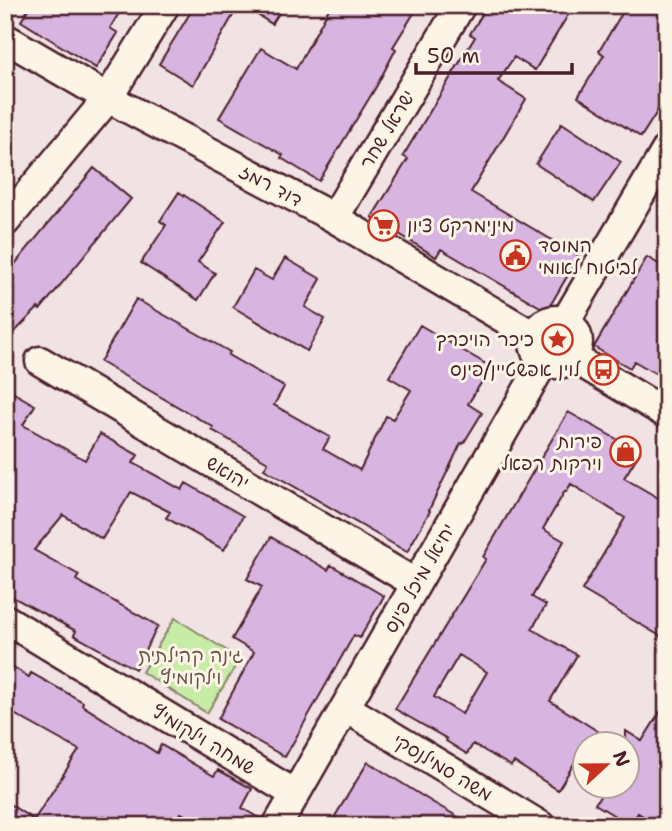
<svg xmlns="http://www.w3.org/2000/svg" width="672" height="831" font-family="'Shantell Sans','Playpen Sans Hebrew',sans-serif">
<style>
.green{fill:#c7eca6;stroke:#888668;stroke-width:2}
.building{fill:#d7b5e0;stroke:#4a1f2b;stroke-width:2;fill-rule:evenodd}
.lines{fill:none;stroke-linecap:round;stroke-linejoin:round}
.minor-casing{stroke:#4a1f2b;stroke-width:33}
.minor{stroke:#fcf5e5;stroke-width:28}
.labels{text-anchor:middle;stroke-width:6;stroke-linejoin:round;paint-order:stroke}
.street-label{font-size:19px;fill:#4a1f2b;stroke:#fcf5e5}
.poi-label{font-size:19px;fill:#4a1f2b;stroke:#fcf5e5;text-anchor:end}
.park-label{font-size:19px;fill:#69524a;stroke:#fcf5e5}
</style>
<rect width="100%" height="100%" fill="#f1e2e4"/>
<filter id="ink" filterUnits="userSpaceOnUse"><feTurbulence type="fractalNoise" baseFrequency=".0143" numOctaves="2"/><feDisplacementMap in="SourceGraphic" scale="14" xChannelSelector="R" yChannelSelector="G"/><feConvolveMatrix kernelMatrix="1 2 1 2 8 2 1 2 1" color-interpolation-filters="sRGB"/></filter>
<g filter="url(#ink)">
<path class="green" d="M 175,618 L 240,659 L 207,713 L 142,672 Z"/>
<path class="building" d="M 31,5 L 124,5 L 110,28 L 118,33 L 96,68 L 21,21 Z
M 195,5 L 239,5 L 193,85 L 159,64 Z
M 242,5 L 284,5 L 272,24 Z
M 331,5 L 419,5 L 393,47 L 396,49 L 376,87 L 319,181 L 281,158 L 283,155 L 219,118 L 261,48 L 296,69 Z
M 488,5 L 574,5 L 535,70 L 514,57 L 498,81 L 526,99 L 471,192 L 579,256 L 547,311 L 441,249 L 436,257 L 372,217 L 408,159 L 403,156 L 475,37 L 470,34 Z
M 627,5 L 667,5 L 667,96 L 641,137 L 578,97 L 604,55 L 599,51 Z
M 562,123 L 621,162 L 594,202 L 536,164 Z
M 94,168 L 131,199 L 40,310 L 38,308 L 5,342 L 5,276 Z
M 179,192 L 225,222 L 198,262 L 215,273 L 198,300 L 141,263 L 166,225 L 160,221 Z
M 647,257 L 667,269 L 667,380 L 634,361 L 630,368 L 594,347 Z
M 285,258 L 321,279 L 305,307 L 325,319 L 307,351 L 233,307 L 254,270 L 272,280 Z
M 136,299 L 230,352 L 228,355 L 284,387 L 274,405 L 330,437 L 323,449 L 360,470 L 386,416 L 393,419 L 411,390 L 389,377 L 420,325 L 491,367 L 468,404 L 482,413 L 463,444 L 461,443 L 429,510 L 430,511 L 407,552 L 264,469 L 268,462 L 212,430 L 213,427 L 100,362 Z
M 5,388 L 35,405 L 23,425 L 85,460 L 100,434 L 138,455 L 133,463 L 182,490 L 186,483 L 243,516 L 224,550 L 166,518 L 170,512 L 131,492 L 102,539 L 63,515 L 34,550 L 79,575 L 76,580 L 158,626 L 135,669 L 74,635 L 76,631 L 5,593 Z
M 568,412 L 640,452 L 624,478 L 667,503 L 667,640 L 582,590 L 625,518 L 571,484 L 566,492 L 565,491 L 543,529 L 564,541 L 532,597 L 546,605 L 532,629 L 577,655 L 550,701 L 618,744 L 584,744 L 584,747 L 558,790 L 514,762 L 511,766 L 473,744 L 467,754 L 446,741 L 447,739 L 395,709 L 486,559 L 483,557 ZM 459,655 L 487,672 L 462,714 L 434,697 Z
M 271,537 L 328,570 L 331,565 L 384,596 L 360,638 L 354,635 L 285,757 L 218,719 L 254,652 L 232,639 L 262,587 L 247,579 Z
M 5,662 L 29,677 L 31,673 L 83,702 L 82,705 L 157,753 L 161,745 L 214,776 L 218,770 L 252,789 L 242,808 L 262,820 L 260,826 L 204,826 L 181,813 L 175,826 L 5,826 L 5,801 L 34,820 L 79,750 L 5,709 Z
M 667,701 L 667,826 L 658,826 L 638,813 L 630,825 L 595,804 L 607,786 L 626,786 L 626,731 L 642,741 Z
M 368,762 L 432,802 L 474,826 L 329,826 Z"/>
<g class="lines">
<defs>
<path id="minor" d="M 5,38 L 108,98 L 334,218 L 534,336
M 334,218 L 461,5
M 5,222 L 108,98 L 165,5
M534 342a22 22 0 1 1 44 0a22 22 0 1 1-44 0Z
M 565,322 L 667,149
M 572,357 L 667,414
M 40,361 L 415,583
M 5,619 L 295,794
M 346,708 L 541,826
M 277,826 L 544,361"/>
</defs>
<use href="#minor" class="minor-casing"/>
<use href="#minor" class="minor"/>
</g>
</g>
<defs>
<symbol id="supermarket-ring" viewBox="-11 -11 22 22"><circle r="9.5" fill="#fcf5e5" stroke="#c8321e" stroke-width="1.5"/><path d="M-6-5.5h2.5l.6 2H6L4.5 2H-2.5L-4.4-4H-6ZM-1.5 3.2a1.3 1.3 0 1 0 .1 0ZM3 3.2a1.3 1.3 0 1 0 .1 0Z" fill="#c8321e"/></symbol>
<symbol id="civic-ring" viewBox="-11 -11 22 22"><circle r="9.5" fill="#fcf5e5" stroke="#c8321e" stroke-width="1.5"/><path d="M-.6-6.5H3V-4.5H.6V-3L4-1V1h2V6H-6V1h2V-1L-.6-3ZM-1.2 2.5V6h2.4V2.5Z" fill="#c8321e"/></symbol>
<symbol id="sight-ring" viewBox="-11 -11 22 22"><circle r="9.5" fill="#fcf5e5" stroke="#c8321e" stroke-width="1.5"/><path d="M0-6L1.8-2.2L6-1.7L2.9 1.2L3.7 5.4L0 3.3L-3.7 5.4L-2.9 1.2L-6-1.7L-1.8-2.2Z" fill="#c8321e"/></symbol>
<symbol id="bus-ring" viewBox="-11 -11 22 22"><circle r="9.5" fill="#fcf5e5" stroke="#c8321e" stroke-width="1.5"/><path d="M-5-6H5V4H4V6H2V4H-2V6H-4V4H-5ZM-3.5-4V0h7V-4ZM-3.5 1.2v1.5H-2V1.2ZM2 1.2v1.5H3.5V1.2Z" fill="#c8321e"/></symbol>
<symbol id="shop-ring" viewBox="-11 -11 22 22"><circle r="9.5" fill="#fcf5e5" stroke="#c8321e" stroke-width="1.5"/><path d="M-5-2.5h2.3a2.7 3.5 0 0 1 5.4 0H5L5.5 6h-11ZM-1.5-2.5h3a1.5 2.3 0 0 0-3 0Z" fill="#c8321e"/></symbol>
</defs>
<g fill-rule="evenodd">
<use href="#supermarket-ring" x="366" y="208" width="35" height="35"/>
<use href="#civic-ring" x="498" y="238" width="35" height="35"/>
<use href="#sight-ring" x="540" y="322" width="35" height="35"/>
<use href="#bus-ring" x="586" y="352" width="35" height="35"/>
<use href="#shop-ring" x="608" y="434" width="35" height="35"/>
</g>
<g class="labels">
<g class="street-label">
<text transform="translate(387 129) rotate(-59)" y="7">ישראל שחר</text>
<text transform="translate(271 185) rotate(28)" y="7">דוד רמז</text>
<text transform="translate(228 472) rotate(31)" y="7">יהואש</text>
<text transform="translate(419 578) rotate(-60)" y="7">יחיאל מיכל פינס</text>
<text transform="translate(204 739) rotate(31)" y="7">שמחה וילקומיץ</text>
<text transform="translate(443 767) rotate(31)" y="7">משה סמילנסקי</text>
</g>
<g class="poi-label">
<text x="407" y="232" text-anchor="start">מינימרקט ציון</text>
<text x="538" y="252" text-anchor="start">המוסד<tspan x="538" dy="22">לביטוח לאומי</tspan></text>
<text x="534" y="346">כיכר הויכרך</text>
<text x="580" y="376">לוין אפשטיין/פינס</text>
<text x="602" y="448">פירות<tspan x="602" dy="22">וירקות רפאל</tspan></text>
</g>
<g class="park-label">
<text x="191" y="662">גינה קהילתית<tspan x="191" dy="22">וילקומיץ</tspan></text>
</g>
</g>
<rect width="672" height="831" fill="none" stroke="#fcf5e5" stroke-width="28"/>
<rect x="14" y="14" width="644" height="803" fill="none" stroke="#4a1f2b" stroke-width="2.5" filter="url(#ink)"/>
<g transform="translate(606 765) rotate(68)"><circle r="33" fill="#fcf5e5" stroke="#b59f9b" stroke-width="2"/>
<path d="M0-5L12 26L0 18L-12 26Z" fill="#c8321e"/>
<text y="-10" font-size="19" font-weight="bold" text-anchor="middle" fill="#4a1f2b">N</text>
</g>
<path d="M416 63v10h156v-10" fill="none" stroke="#4a1f2b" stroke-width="3.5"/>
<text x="427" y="63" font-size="21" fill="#4a1f2b" stroke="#fcf5e5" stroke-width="5" paint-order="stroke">50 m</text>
</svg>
